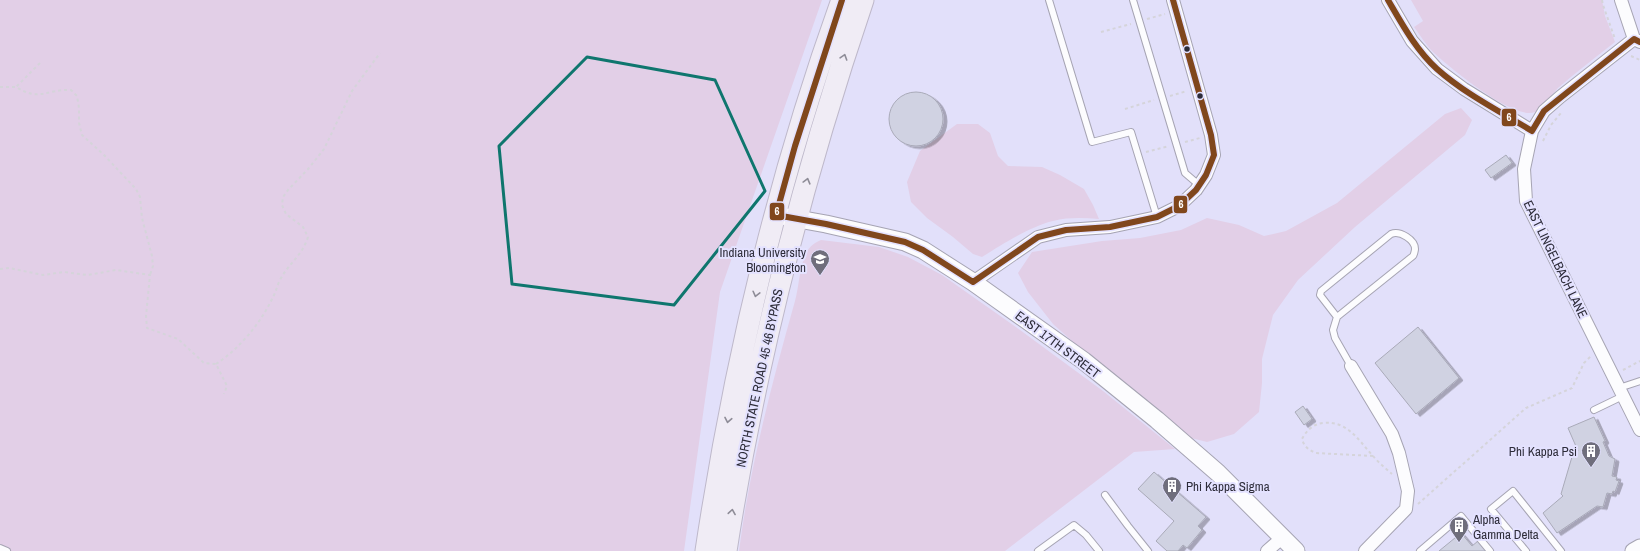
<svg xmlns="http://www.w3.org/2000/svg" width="1640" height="551" font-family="'Archivo Narrow',sans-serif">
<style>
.built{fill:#e2e0fa}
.green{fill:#e2cfe7}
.building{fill:#d0d2e2;stroke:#a9aab8;filter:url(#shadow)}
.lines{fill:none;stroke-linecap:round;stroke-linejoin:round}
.service-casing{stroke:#a6a4b3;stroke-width:8}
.minor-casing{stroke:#a6a4b3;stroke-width:14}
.tertiary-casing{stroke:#a6a4b3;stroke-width:17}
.secondary-casing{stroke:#a6a4b3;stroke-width:19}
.trunk-casing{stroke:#beb8ca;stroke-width:23}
.path{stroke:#d5d4da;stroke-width:2;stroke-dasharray:3 3;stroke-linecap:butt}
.service{stroke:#fcfcfe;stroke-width:6}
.minor{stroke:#fcfcfe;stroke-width:12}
.tertiary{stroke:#fcfcfe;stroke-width:15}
.secondary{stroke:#fcfcfe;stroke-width:17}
.trunk{stroke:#f0ecf5;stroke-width:21}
.bus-1-casing{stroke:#e4e2ff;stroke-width:9}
.bus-1{stroke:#80471c;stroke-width:6}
.oneway{stroke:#8e8c97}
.marked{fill:none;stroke:#0f766e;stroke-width:3;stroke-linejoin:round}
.bus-dot{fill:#2d2c39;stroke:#e4e2ff;stroke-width:1.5}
.labels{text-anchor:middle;stroke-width:4;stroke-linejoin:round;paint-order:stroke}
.poi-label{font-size:13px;fill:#2d2c39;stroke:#e4e2ff;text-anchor:end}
.street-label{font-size:13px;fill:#2d2c39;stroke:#e4e2ff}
.line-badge{stroke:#e4e2ff;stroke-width:1.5}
.badge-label{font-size:11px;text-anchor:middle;font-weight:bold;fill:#fff}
</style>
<defs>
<filter id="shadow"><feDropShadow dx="4" dy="2.5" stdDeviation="0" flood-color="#0004"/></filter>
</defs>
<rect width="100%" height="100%" fill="#eae8f9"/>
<path class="built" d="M 0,0 L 1640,0 L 1640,551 L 0,551 Z"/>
<path class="green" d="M 0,0 L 822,0 L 720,292 L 684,551 L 0,551 Z
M 1411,0 L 1602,0 L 1605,16 L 1615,42 C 1596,57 1576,72 1558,88 C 1551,95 1544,108 1535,112 C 1514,121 1449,67 1433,52 C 1426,45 1420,35 1414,27 L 1423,21 Z
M 1461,108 L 1472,120 L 1465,135 L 1355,227 L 1298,280 L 1273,315 L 1262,359 L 1262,383 L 1259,412 L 1234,434 L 1207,442 L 1183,436 L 1099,365 L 1053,324 L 1028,292 L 1018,273 L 1032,252 L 1102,241 L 1140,238 L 1181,230 L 1207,218 L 1239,225 L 1264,236 L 1286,231 L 1337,203 L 1445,114 Z
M 957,124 L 978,124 L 990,133 L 998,156 L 1008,166 L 1042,167 L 1060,175 L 1084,189 L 1093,205 L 1099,219 C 1084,218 1069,217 1053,221 C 1031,226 1001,245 982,257 L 973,254 L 953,237 L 927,218 L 911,202 L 907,182 L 920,151 Z
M 821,240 L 879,247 L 908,257 L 942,275 L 1020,330 L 1103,391 L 1175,449 L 1134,452 L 1005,551 L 739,551 C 750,466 772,383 795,301 C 799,287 799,270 805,256 C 808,248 812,244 821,240 Z"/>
<path class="building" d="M889 119a27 27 0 1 1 54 0a27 27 0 1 1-54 0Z
M 1506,155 L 1512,163 L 1491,178 L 1485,170 Z
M 1418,327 L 1459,378 L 1416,414 L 1375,363 Z
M 1303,406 L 1312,419 L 1304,425 L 1295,412 Z
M 1594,417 L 1605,441 L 1603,442 L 1609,456 L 1615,459 L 1612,476 L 1617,477 L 1616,480 L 1619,481 L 1615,492 L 1613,491 L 1612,494 L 1607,493 L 1603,507 L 1597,506 L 1557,533 L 1543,513 L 1563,496 L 1561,494 L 1574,450 L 1578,451 L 1568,428 Z
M 1154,472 L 1206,517 L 1198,526 L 1202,530 L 1187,548 L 1183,545 L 1178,551 L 1167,551 L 1156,541 L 1174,521 L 1138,489 Z
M 1461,533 L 1472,546 L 1478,541 L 1487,551 L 1439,551 Z"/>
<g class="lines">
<defs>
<path id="service" d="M 1049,0 L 1092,142 L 1131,132 L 1157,217
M 1133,0 L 1185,173 L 1199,185
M 1337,317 L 1320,295 L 1321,291 L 1391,234 C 1400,230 1415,240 1415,249 C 1415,250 1414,255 1413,256 L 1337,317 L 1333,330 L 1335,338 L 1351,366
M 1619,388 L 1640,381
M 1594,410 L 1623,396
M 1105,495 L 1128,526 L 1148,551
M 0,548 L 7,551
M 1038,551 L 1074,525 L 1086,535 L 1099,551
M 1420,551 L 1461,516 L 1490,551
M 1526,551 L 1491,509 L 1513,491 L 1561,551"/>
<path id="minor" d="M 1388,0 L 1412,41 L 1437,69 L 1464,89 L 1532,131
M 1621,0 L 1634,39
M 1640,42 L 1634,39 L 1560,97 L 1544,111 L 1532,131 L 1524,169 L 1526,201 L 1640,430
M 973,282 L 1038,237 L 1066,230 L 1110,227 L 1157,217 L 1179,206 L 1196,190 L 1206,175 L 1214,155 L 1211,135 L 1173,0
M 1351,366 L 1392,434 L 1399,453 L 1408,491 L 1406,509 L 1365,551
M 1267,551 L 1283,537"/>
<path id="tertiary" d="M 1633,551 L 1640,547"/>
<path id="secondary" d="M 776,215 L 826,224 L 905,242 L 923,250 L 973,282 L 1084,361 L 1157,420 L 1218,473 L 1296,551"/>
<path id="trunk" d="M 706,551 C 734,365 778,177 842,0
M 726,551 C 755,363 802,180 863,0"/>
</defs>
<use href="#service" class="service-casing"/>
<use href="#minor" class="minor-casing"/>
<use href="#tertiary" class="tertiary-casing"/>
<use href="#secondary" class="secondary-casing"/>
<use href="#trunk" class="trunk-casing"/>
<path class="path" d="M 1602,0 L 1603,5 L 1615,39
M 1147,19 L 1165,14
M 1101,32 L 1131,24
M 1631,56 L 1640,60
M 40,63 L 16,87 C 40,102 46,89 71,90 L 77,96 L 79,108 L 79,123 L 82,135 L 104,155 L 136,189 L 140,197 L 142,218 L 152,256 L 153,266 L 150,275
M 0,87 L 16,87
M 1170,96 L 1187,91
M 1125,109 L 1154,100
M 1543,141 L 1551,125 L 1561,113
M 1185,142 L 1200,138
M 1146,152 L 1169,146
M 0,269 L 9,268 L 43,275 L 64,272 L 87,275 L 116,270 L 150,275 L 146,316 L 147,328 L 178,339 L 204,363 L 216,364 L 227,386 L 224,394
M 216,364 C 239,349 261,323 273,297 C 276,292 277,286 280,280 C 288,264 302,256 308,237 L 303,227 L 286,214 L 282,205 L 283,197 L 288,190 L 309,168 L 324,149 L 352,91 L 380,53
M 1623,370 L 1640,361
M 1373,456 L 1316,453 C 1309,450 1304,447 1302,439 C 1306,431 1313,424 1323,423 C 1346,420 1358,439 1372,455 C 1378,462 1385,468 1392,474
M 1418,504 L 1526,408 L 1572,388 L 1584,363 L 1591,356"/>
<use href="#service" class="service"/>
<use href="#minor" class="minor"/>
<use href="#tertiary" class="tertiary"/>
<use href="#secondary" class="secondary"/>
<use href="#trunk" class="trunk"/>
<defs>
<path id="bus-1" d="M 842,0 L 795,146 L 776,215 L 826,224 L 905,242 L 923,250 L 973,282 L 1038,237 L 1066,230 L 1110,227 L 1157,217 L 1179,206 L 1196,190 L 1206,175 L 1214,155 L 1211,135 L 1173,0
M 1388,0 C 1402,24 1416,50 1437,69 C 1465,94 1501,112 1532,131 L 1544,111 L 1634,39 L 1640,42"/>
</defs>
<use href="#bus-1" class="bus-1-casing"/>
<use href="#bus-1" class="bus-1"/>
</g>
<defs><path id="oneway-chevron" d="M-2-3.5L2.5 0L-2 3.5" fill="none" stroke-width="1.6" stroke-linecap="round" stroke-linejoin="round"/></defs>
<g class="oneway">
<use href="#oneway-chevron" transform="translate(844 57) rotate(-72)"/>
<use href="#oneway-chevron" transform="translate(807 181) rotate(-75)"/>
<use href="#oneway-chevron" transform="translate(756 294) rotate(104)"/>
<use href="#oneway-chevron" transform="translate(728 420) rotate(101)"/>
<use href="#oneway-chevron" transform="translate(732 512) rotate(-81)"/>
</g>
<path class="marked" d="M 587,57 L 715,80 L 765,191 L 674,305 L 512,284 L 499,146 Z"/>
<defs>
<symbol id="university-pin" viewBox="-11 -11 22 30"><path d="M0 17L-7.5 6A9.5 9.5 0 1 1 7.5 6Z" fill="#6f6e7c" stroke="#e4e2ff"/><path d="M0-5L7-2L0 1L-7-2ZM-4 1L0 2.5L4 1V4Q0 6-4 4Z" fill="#fff"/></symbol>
<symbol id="building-pin" viewBox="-11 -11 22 30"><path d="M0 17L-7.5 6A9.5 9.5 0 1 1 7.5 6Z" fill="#6f6e7c" stroke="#e4e2ff"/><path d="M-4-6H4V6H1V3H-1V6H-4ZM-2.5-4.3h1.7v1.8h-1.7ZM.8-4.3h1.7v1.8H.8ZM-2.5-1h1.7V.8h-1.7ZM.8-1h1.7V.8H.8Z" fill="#fff"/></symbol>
</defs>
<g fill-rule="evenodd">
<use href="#university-pin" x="809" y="248" width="22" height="30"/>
<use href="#building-pin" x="1580" y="440" width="22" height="30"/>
<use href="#building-pin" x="1161" y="475" width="22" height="30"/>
<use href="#building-pin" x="1448" y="515" width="22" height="30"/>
</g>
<g class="bus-dot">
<circle cx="1187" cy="49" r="3.5"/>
<circle cx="1200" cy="96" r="3.5"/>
</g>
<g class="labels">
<g class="poi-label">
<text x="806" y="257">Indiana University<tspan x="806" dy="15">Bloomington</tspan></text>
<text x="1577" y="456">Phi Kappa Psi</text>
<text x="1186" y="491" text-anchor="start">Phi Kappa Sigma</text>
<text x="1473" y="524" text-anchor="start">Alpha<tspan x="1473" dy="15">Gamma Delta</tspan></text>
</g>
<g class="street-label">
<text transform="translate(1556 259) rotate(64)" y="5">EAST LINGELBACH LANE</text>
<text transform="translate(1058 344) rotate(37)" y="5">EAST 17TH STREET</text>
<text transform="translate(759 378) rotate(-78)" y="5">NORTH STATE ROAD 45 46 BYPASS</text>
</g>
</g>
<g class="line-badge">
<rect x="1501" y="108" width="16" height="19" rx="4" fill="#80471c"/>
<rect x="1173" y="195" width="15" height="19" rx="4" fill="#80471c"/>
<rect x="769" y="202" width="16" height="19" rx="4" fill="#80471c"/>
</g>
<g class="badge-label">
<text x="1509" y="121">6</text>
<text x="1181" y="208">6</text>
<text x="777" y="215">6</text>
</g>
</svg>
